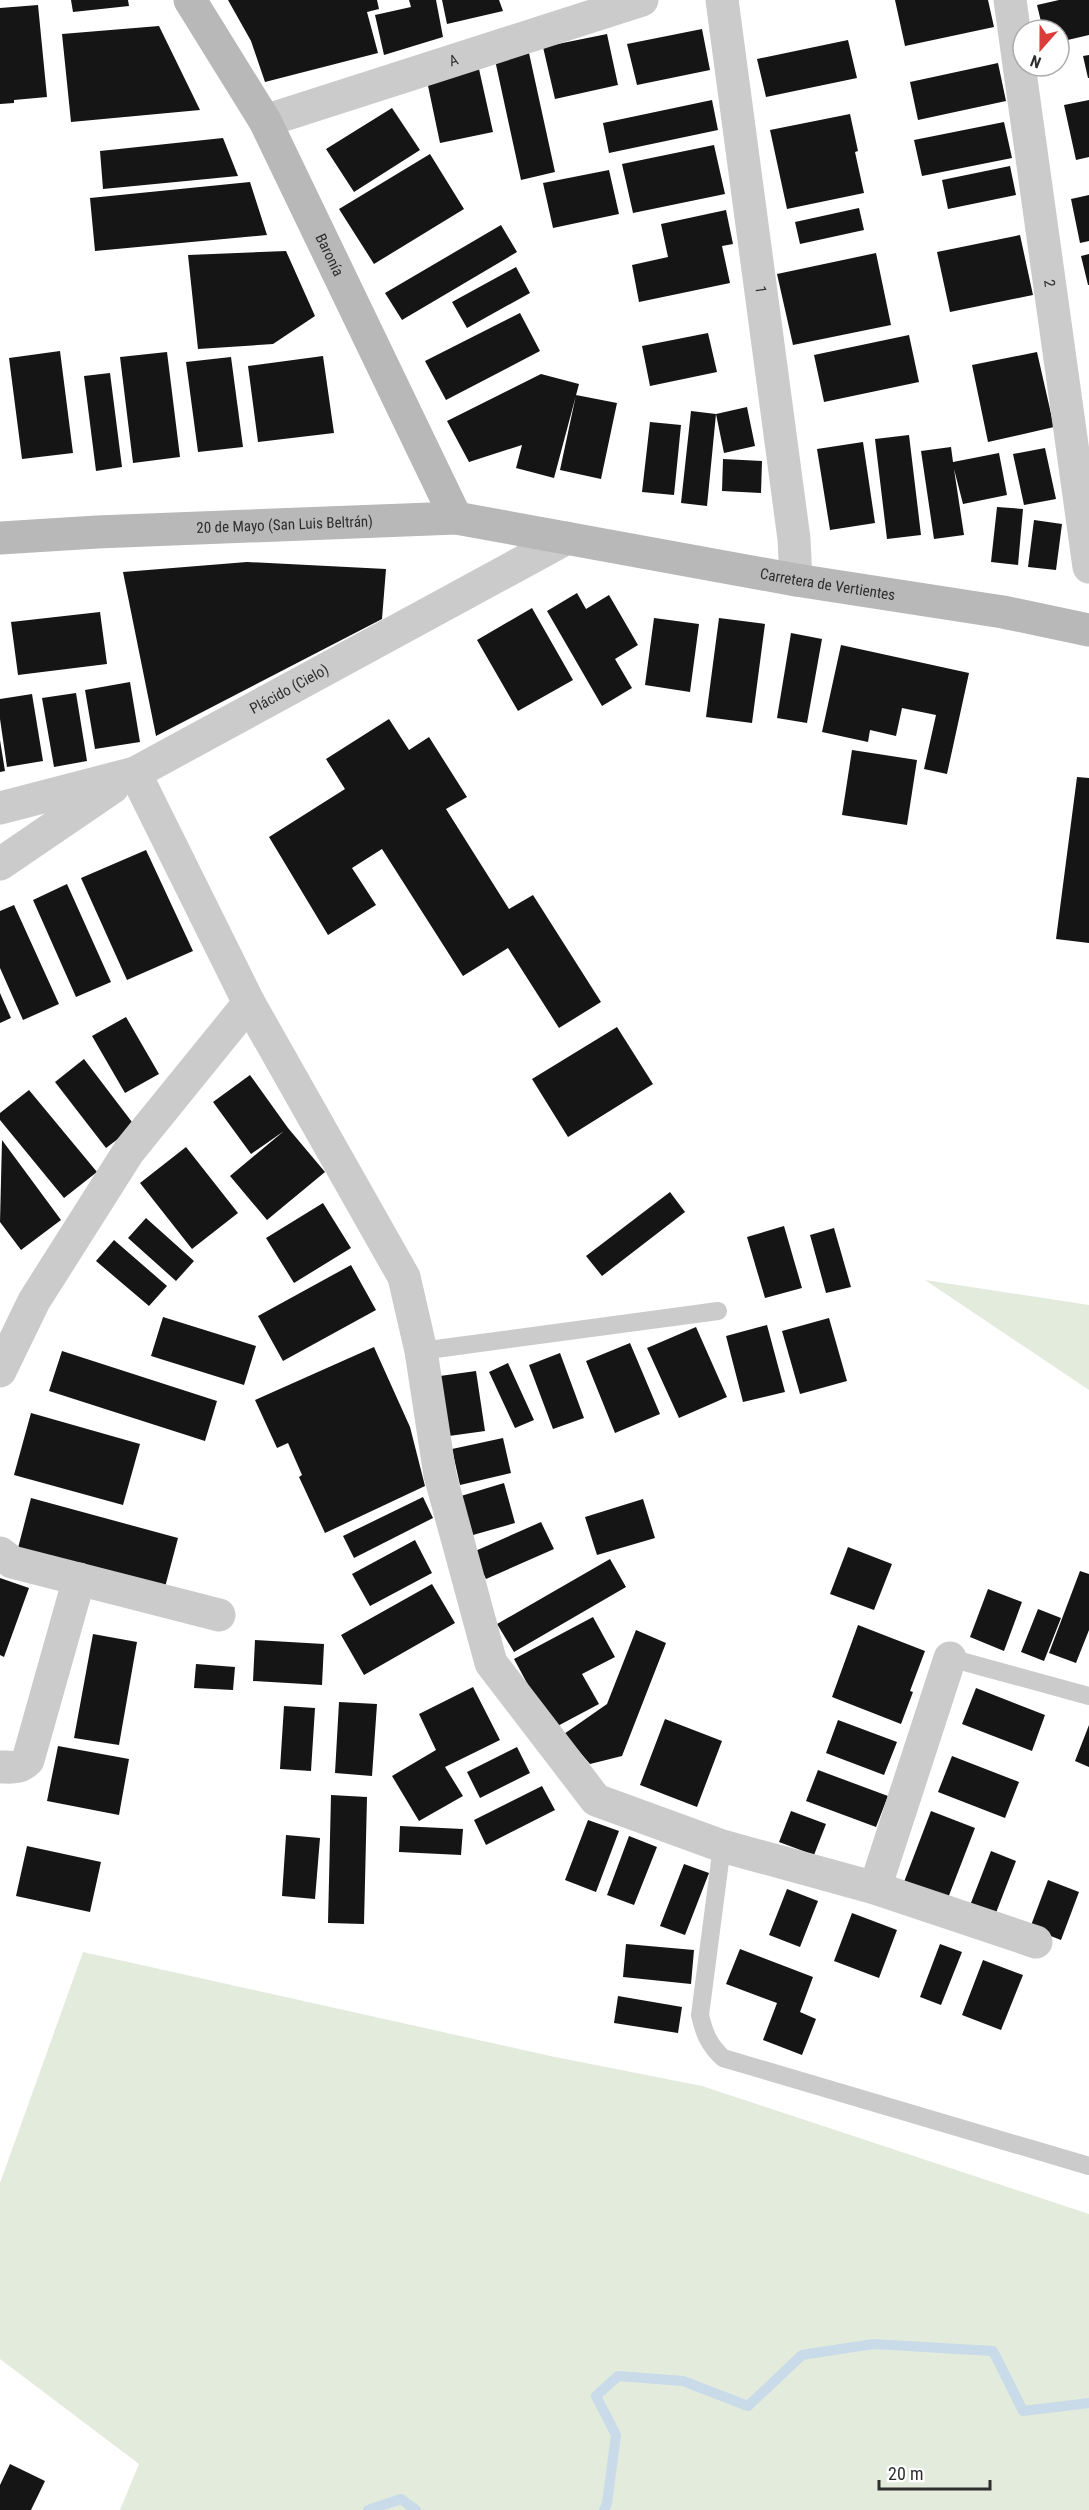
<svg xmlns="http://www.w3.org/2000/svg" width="1089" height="2510" font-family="'Roboto Condensed',sans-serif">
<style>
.green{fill:#e3ebdc}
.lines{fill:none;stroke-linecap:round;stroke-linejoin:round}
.stream{stroke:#c9dae9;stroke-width:10}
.building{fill:#151515}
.lane{stroke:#cbcbcb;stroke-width:18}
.street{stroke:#cbcbcb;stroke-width:33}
.secondary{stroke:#b8b8b8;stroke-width:33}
.labels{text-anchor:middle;stroke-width:6;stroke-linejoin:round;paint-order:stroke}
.street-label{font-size:15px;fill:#2e2e2e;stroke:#fff}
</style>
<rect width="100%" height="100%" fill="#fff"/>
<path class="green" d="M 925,1280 L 1089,1305 L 1089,1390 Z
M 83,1952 L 555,2057 L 702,2086 L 1089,2214 L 1089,2510 L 120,2510 L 139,2464 L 0,2359 L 0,2183 Z"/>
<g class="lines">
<path class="stream" d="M 368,2510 L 401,2499 L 416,2510
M 604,2510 L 607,2503 L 616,2435 L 596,2396 L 618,2376 L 683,2381 L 748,2406 L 802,2355 L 873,2344 L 993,2351 L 1023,2411 L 1089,2403"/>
</g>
<path class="building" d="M 71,0 L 128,0 L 129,6 L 73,12 Z
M 228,0 L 377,0 L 379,9 L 367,12 L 378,53 L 265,82 L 251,41 Z
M 409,0 L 436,0 L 443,37 L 384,55 L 375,15 L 411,7 Z
M 442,0 L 499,0 L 503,11 L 447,24 Z
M 895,0 L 988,0 L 994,27 L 905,46 Z
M 1059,0 L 1089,0 L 1089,35 L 1059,42 L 1059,30 L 1043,30 L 1037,5 Z
M 38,5 L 47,97 L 14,100 L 14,103 L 0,104 L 0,8 Z
M 159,26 L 200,110 L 71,122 L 62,34 Z
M 702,29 L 710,70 L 637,85 L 627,44 Z
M 607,34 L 618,85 L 555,99 L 543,47 Z
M 848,40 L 857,78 L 766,97 L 757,59 Z
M 529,53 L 555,172 L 521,180 L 495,60 Z
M 1089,55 L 1089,78 L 1088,78 L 1083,56 Z
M 998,63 L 1006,101 L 918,120 L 910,82 Z
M 479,69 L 493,132 L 440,143 L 427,81 Z
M 712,100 L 718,130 L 609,153 L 603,123 Z
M 1089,100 L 1089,157 L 1076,160 L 1064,105 Z
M 392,108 L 420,150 L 354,192 L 326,149 Z
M 850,114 L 858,151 L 855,152 L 864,193 L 787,209 L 770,130 Z
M 1004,122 L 1012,158 L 922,176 L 914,140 Z
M 223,138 L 238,176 L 103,189 L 100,151 Z
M 714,145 L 725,194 L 633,213 L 622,164 Z
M 430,154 L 464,209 L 374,264 L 339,209 Z
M 1010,166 L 1016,195 L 948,209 L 942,180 Z
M 609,170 L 619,214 L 553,228 L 543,183 Z
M 250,182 L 267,235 L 95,251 L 90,198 Z
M 1089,195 L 1089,241 L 1080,243 L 1071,199 Z
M 859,208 L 864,230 L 800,244 L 795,222 Z
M 726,210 L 733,244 L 722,246 L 730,283 L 639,302 L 632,265 L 668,257 L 661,224 Z
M 501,225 L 517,252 L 402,320 L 385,293 Z
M 1020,235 L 1033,295 L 950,312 L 937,252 Z
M 286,251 L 315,316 L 273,344 L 198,349 L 188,255 Z
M 876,253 L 891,325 L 793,345 L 777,274 Z
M 1089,254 L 1089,285 L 1088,285 L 1081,256 Z
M 516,267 L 530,293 L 467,328 L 452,302 Z
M 520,313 L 540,351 L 446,400 L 425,361 Z
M 708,333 L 717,372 L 650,386 L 642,346 Z
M 909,335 L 919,382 L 824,402 L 814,355 Z
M 60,351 L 73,453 L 22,459 L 9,358 Z
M 167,352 L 180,457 L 133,463 L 120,357 Z
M 1037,352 L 1054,427 L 988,442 L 972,365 Z
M 323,356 L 334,433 L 258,442 L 248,366 Z
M 231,357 L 243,447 L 198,452 L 186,362 Z
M 110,373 L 122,467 L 96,471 L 84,376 Z
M 541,374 L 579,384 L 554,478 L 516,468 L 522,445 L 469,462 L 447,421 Z
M 576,395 L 617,403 L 601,479 L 560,470 Z
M 747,407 L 755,446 L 724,453 L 716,414 Z
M 691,411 L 716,414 L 707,506 L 681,503 Z
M 650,422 L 681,425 L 674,495 L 642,492 Z
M 909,435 L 921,535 L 887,539 L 875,439 Z
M 863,442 L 875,523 L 830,530 L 817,449 Z
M 951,447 L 953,462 L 999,453 L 1007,495 L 963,504 L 954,469 L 964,535 L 934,539 L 921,451 Z
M 1045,448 L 1056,499 L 1024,505 L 1013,454 Z
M 723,459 L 762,461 L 761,493 L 722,491 Z
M 997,507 L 1023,509 L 1018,565 L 991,562 Z
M 1034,520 L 1062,524 L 1056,570 L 1028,567 Z
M 247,562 L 386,569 L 382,619 L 156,736 L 123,572 Z
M 577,593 L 586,609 L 609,595 L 638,645 L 615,659 L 632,688 L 602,706 L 547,611 Z
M 532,608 L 573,680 L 518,711 L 477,640 Z
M 100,612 L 107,664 L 18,675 L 11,622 Z
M 654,618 L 699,624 L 690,692 L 645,685 Z
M 719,618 L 765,624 L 752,723 L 706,717 Z
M 791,633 L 822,639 L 807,723 L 777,718 Z
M 841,645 L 969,673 L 947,774 L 924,769 L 936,715 L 902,708 L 896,736 L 870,730 L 868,742 L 822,732 Z
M 130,682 L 140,742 L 95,749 L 85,690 Z
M 76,693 L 87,761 L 54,767 L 42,698 Z
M 32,694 L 43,761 L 7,767 L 0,719 L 0,699 Z
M 389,719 L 409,750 L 429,737 L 467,797 L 446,809 L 509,909 L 533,895 L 601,1002 L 559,1028 L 508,948 L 463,976 L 382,849 L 352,868 L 376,905 L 328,935 L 269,837 L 345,789 L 326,759 Z
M 0,740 L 5,771 L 0,772 Z
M 852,750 L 917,760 L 907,825 L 842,815 Z
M 1077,777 L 1089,778 L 1089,943 L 1056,939 Z
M 146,850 L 193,951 L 127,980 L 81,878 Z
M 67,884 L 111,982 L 76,997 L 33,900 Z
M 14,905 L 59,1004 L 23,1020 L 0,968 L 0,911 Z
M 0,993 L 11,1018 L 0,1023 Z
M 126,1017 L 159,1074 L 125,1093 L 92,1036 Z
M 617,1027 L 653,1084 L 568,1137 L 532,1079 Z
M 84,1059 L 135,1126 L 106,1148 L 55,1082 Z
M 250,1075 L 288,1128 L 325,1172 L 267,1220 L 230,1176 L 284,1131 L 251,1154 L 213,1102 Z
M 29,1090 L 97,1172 L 64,1198 L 0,1120 L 0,1113 Z
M 2,1140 L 61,1220 L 21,1250 L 0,1222 Z
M 186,1147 L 238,1213 L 192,1249 L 140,1183 Z
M 670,1192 L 685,1212 L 602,1276 L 586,1256 Z
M 323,1203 L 351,1248 L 294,1283 L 266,1238 Z
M 146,1218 L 194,1261 L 176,1281 L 128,1238 Z
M 784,1226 L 802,1288 L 765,1298 L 747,1237 Z
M 834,1228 L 851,1287 L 826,1293 L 810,1235 Z
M 114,1240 L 167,1286 L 149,1306 L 96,1261 Z
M 351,1265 L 376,1310 L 283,1361 L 258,1316 Z
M 163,1317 L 256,1346 L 244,1385 L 151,1356 Z
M 829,1318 L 847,1381 L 800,1394 L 782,1331 Z
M 767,1325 L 785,1392 L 743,1402 L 726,1336 Z
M 696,1327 L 727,1397 L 679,1418 L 647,1348 Z
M 630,1343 L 660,1414 L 615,1433 L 586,1361 Z
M 374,1347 L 410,1427 L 425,1486 L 325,1533 L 299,1477 L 302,1475 L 288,1443 L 277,1448 L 255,1400 Z
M 62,1351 L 217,1401 L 205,1441 L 49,1391 Z
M 560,1353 L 584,1418 L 553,1429 L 529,1365 Z
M 508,1363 L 534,1420 L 515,1428 L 489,1372 Z
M 476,1371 L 485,1431 L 449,1436 L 440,1376 Z
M 31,1413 L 140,1444 L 123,1505 L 14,1475 Z
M 503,1438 L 511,1473 L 460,1485 L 452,1449 Z
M 504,1483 L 515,1523 L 473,1535 L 461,1496 Z
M 423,1497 L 433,1518 L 354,1558 L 343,1536 Z
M 31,1498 L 178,1538 L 164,1591 L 17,1552 Z
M 643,1499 L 655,1538 L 597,1555 L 585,1517 Z
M 541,1522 L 554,1549 L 486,1579 L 473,1552 Z
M 415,1540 L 432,1573 L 370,1606 L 352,1574 Z
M 848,1547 L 892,1564 L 874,1610 L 830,1594 Z
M 610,1559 L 626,1587 L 514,1652 L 497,1624 Z
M 1080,1571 L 1089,1574 L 1089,1630 L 1076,1663 L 1049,1653 Z
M 0,1578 L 29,1588 L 4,1657 L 0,1655 Z
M 432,1584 L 455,1623 L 364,1675 L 341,1635 Z
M 988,1589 L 1022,1602 L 1004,1651 L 970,1637 Z
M 1038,1609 L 1061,1618 L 1044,1661 L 1021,1652 Z
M 593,1617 L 615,1657 L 582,1674 L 599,1704 L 552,1729 L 514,1659 Z
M 858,1625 L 925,1651 L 910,1691 L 913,1692 L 901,1724 L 832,1697 Z
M 636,1630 L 666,1643 L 622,1756 L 590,1764 L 564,1734 L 607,1704 Z
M 93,1634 L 137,1642 L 119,1745 L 74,1738 Z
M 255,1640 L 324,1644 L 322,1685 L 253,1681 Z
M 196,1664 L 235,1667 L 233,1690 L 194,1688 Z
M 473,1687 L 500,1740 L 445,1767 L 463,1796 L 419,1821 L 392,1776 L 436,1750 L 419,1714 Z
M 976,1688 L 1045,1715 L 1032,1751 L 962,1724 Z
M 339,1702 L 377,1704 L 372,1776 L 335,1773 Z
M 284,1706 L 315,1708 L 311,1771 L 280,1769 Z
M 665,1719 L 722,1741 L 697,1807 L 640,1785 Z
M 838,1720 L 897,1742 L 884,1775 L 826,1753 Z
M 1089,1725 L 1089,1767 L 1075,1761 Z
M 58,1746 L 129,1759 L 119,1815 L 47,1801 Z
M 517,1747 L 530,1773 L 480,1798 L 467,1772 Z
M 952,1756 L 1019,1782 L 1005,1818 L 938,1792 Z
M 818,1770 L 888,1796 L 876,1827 L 806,1801 Z
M 542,1786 L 555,1810 L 486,1845 L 474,1820 Z
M 331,1795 L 367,1797 L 364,1924 L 328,1923 Z
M 791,1811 L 826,1824 L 814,1855 L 779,1842 Z
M 931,1811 L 975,1828 L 948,1898 L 904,1882 Z
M 588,1820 L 619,1831 L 596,1892 L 565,1880 Z
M 400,1826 L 463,1829 L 461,1855 L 399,1852 Z
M 286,1835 L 320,1838 L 315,1899 L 282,1896 Z
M 629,1836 L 657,1847 L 634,1905 L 607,1895 Z
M 27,1846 L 101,1862 L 90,1912 L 16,1896 Z
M 991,1851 L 1016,1861 L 994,1918 L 969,1908 Z
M 684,1864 L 709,1873 L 685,1935 L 660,1926 Z
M 1048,1880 L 1079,1892 L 1061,1940 L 1030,1928 Z
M 787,1889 L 818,1901 L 800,1947 L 769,1935 Z
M 852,1913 L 897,1930 L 879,1978 L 834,1961 Z
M 626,1944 L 694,1950 L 691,1984 L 623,1977 Z
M 940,1944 L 962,1952 L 941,2005 L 920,1997 Z
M 740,1949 L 813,1977 L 800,2012 L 816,2019 L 802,2055 L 763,2040 L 777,2003 L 726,1984 Z
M 983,1960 L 1023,1975 L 1001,2030 L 962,2015 Z
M 618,1996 L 682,2007 L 678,2033 L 614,2023 Z
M 10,2464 L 45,2481 L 31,2510 L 0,2510 L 0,2485 Z"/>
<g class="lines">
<path class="lane" d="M 421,1351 L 718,1311
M 950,1658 L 1089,1696
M 722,1846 L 700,2015 C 704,2033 709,2045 723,2058 L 1089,2166"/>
<g class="street">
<path id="s1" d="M 722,0 L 794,539 L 796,580"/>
<path id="s2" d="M 1010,0 L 1089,567"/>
<path id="s3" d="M 265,121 L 642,0"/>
<path d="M 135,773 L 249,1003 L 404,1277 L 421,1351 L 440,1475 L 491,1663 L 596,1800 L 722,1846 L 875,1888 L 1036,1942"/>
<path id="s4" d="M 0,808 L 135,773 L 567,538"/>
<path d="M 0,864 L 113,787"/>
<path d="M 0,1371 L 34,1301 L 129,1151 L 249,1003"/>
<path d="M 0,1553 L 12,1562 L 219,1615"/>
<path d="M 0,1767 C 11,1767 20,1769 28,1760 L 79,1579"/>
<path d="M 875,1888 L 950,1658"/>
</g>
<g class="secondary">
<path id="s5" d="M 190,0 L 265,121 L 456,518"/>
<path id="s6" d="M 0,538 L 97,532 L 456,518 L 796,580 L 1003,612 L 1089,630"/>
</g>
</g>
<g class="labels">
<g class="street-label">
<text dy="5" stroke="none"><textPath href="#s3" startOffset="198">A</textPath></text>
<text dy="5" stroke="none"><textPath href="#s5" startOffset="291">Baronía</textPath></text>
<text dy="5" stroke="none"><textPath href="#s2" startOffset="286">2</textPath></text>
<text dy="5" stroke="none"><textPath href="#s1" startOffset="292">1</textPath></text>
<text dy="5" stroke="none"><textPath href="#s6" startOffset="285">20 de Mayo (San Luis Beltrán)</textPath></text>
<text dy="5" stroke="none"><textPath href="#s6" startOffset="834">Carretera de Vertientes</textPath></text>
<text dy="5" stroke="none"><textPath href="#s4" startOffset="315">Plácido (Cielo)</textPath></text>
</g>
</g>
<g transform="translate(1041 48) rotate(201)"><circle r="28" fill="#ffffff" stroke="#ababab" stroke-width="1.5"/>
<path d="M0-4.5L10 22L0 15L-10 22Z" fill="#db3e3a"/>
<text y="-9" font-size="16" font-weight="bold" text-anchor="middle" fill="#2e2e2e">N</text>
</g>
<path d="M879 2480v9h111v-9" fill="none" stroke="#2e2e2e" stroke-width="3"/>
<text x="888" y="2480" font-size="18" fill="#2e2e2e" stroke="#ffffff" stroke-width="4.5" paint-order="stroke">20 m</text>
</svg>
